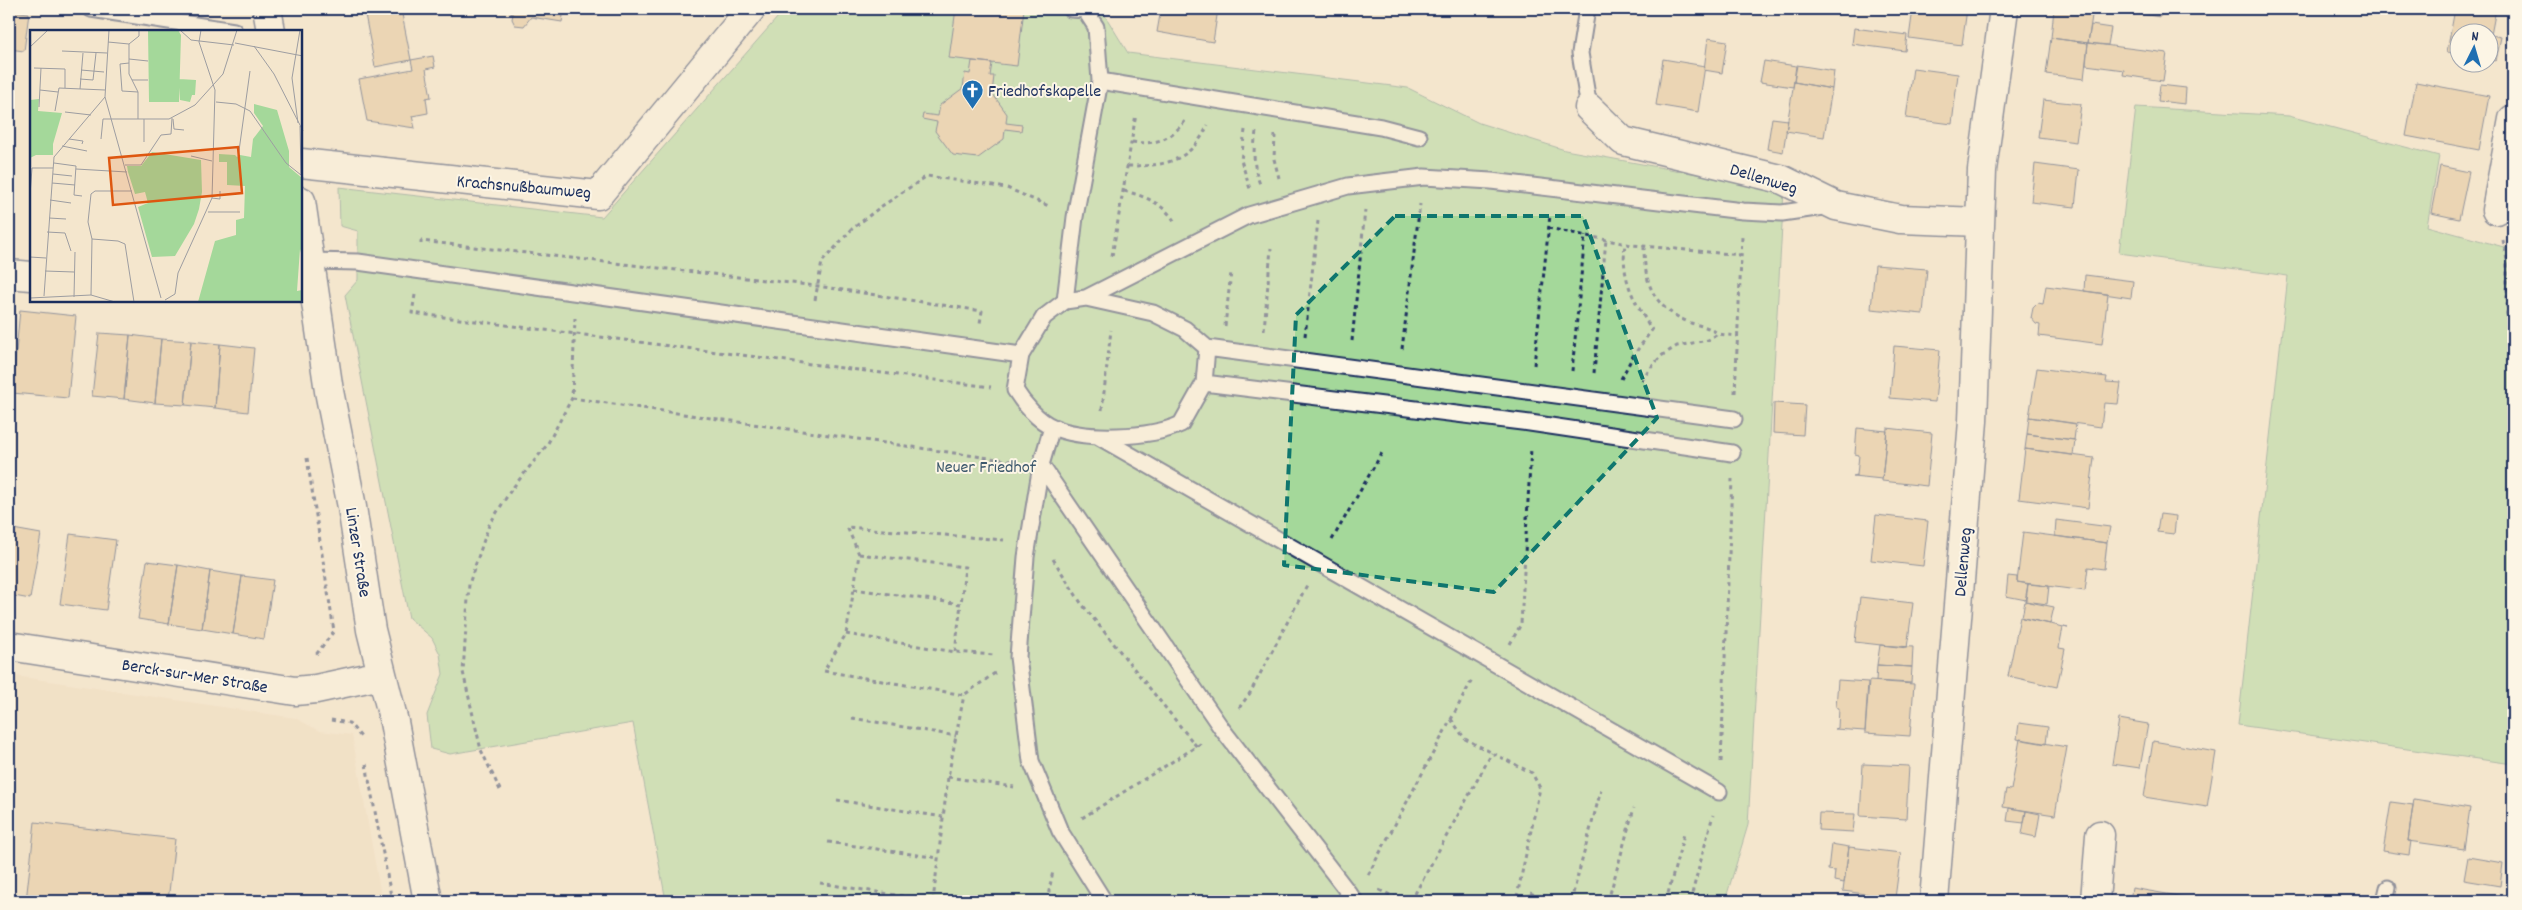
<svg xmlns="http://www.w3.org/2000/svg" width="2522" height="910" font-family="Dekko,sans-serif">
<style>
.built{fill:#eedbbc}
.green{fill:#a4d89a;stroke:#60847c}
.building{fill:#e0c294;stroke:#1b2f5e}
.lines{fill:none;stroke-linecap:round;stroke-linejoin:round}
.service-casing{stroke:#1b2f5e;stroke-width:19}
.minor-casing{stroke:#1b2f5e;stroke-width:31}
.path{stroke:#1b2f5e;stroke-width:3;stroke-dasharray:4 4;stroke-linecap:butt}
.service{stroke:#fcf5e5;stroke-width:15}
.minor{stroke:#fcf5e5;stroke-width:28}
.marked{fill:none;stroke:#0f766e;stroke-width:4;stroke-dasharray:10 6;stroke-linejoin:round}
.labels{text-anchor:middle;stroke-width:4;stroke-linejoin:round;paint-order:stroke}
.poi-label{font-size:18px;fill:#1b2f5e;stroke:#fcf5e5;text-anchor:start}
.street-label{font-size:18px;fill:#1b2f5e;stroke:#fcf5e5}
.park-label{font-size:18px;fill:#3d596d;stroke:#fcf5e5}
.inset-road{fill:none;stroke:#9d9da1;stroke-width:1}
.view{fill:#de5710;fill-opacity:0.15;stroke:#de5710;stroke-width:2.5}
.inset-edge{fill:none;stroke:#1b2f5e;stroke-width:2.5}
</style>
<rect width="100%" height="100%" fill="#f4e6cd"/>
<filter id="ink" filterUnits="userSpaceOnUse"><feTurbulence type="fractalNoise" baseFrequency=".02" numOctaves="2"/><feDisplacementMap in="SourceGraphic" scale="10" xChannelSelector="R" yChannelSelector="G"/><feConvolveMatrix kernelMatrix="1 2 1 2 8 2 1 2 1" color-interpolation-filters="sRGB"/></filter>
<g filter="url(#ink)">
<path class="built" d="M 9,675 L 295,718 L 320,731 L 352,735 L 382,901 L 9,901 Z"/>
<path class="green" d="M 785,9 L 1101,9 L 1128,53 L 1408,88 L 1479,123 L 1565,150 L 1784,190 L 1748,825 L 1725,901 L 666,901 L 633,723 L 450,754 L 431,749 L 427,715 L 443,674 L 440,654 L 432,638 L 409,618 L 345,295 L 358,280 L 358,231 L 340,226 L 339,187 L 602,217 Z
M 2136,107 L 2289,116 L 2439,156 L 2427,226 L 2511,249 L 2513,242 L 2513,764 L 2238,725 L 2288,276 L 2119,253 Z"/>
<path class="building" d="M 364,9 L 401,9 L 411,60 L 375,67 Z
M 511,9 L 564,9 L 562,22 L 531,17 L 524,26 L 515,25 L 512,19 L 513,14 L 511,14 Z
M 956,9 L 1024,9 L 1017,66 L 949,58 Z
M 1161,9 L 1218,9 L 1213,42 L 1157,32 Z
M 1913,9 L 1967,9 L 1962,45 L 1909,38 Z
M 2054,9 L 2093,9 L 2088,43 L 2051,38 Z
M 2112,9 L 2161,9 L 2160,17 Z
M 2455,9 L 2496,9 L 2491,35 L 2501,37 L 2496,61 L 2490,60 L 2490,32 L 2460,32 L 2460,54 L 2447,52 Z
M 9,11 L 29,13 L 24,51 L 9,49 Z
M 2091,25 L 2111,28 L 2108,45 L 2088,43 Z
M 1854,28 L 1907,35 L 1905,51 L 1852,44 Z
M 1708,38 L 1727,41 L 1722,73 L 1704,70 Z
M 2051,38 L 2088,43 L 2084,79 L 2046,74 Z
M 2088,43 L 2167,53 L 2163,81 L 2123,75 L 2124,70 L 2086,65 Z
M 433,56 L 435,67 L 426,69 L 431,97 L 426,98 L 428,113 L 412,116 L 415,128 L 367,121 L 359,79 L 413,69 L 411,60 Z
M 1663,59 L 1705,66 L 1698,112 L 1656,105 Z
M 972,61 L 992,63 L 990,76 L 994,76 L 992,93 L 1007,114 L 1006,123 L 1022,125 L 1021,131 L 1005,129 L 1004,139 L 978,158 L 953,155 L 935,131 L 937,122 L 922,119 L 923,114 L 938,116 L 940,105 L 963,88 L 965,73 L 970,74 Z
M 1764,61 L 1796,66 L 1793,87 L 1760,82 Z
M 1797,65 L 1834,71 L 1832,89 L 1794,82 Z
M 1913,68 L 1958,74 L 1952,124 L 1906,118 Z
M 1794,82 L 1832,89 L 1824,137 L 1786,131 Z
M 2416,82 L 2489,96 L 2479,150 L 2406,136 Z
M 2160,85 L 2186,88 L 2185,104 L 2158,101 Z
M 2043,100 L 2081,104 L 2076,142 L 2038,137 Z
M 1772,118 L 1788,120 L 1783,152 L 1767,149 Z
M 2035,164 L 2079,170 L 2075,207 L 2031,202 Z
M 2440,166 L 2469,172 L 2459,219 L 2431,213 Z
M 1875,265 L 1927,269 L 1923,314 L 1871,309 Z
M 2085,275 L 2133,281 L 2131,298 L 2084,291 Z
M 2046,286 L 2108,294 L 2102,344 L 2039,336 L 2040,325 L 2036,324 L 2031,318 L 2033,308 L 2038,303 L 2043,304 Z
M 20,310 L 76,316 L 68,398 L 12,393 Z
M 99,333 L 130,335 L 124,399 L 92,396 Z
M 130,335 L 161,339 L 155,403 L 124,399 Z
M 161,339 L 191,341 L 185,405 L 155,403 Z
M 191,341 L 220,344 L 215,408 L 185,405 Z
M 220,344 L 254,348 L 248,412 L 215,408 Z
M 1894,346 L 1940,350 L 1935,402 L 1890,398 Z
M 2037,368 L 2107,377 L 2106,382 L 2121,383 L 2118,404 L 2104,403 L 2101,427 L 2029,417 Z
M 1774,403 L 1805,405 L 1803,435 L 1773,433 Z
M 2029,417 L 2076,424 L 2074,440 L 2027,434 Z
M 1857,428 L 1887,431 L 1882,479 L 1853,476 L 1857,475 L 1859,455 L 1855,454 Z
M 1887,428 L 1932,433 L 1927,486 L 1882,481 Z
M 2027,434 L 2075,440 L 2073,455 L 2025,449 Z
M 2025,449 L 2094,458 L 2088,508 L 2019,499 Z
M 2160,514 L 2176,516 L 2174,534 L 2157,532 Z
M 1876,515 L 1928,521 L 1923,566 L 1871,560 Z
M 2056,520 L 2110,527 L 2107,543 L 2055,536 Z
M 9,528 L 13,529 L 9,551 Z
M 13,529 L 41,534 L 30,599 L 9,595 L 9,551 Z
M 2023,532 L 2107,543 L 2104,569 L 2088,567 L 2085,591 L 2017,582 Z
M 70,534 L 116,540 L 106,610 L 60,604 Z
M 147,561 L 178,565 L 169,624 L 138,619 Z
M 178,565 L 210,571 L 202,629 L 169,624 Z
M 210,571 L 242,576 L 233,634 L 202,629 Z
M 242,576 L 273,580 L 264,639 L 233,634 Z
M 2008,576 L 2017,577 L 2017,582 L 2028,584 L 2026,600 L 2006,596 Z
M 2028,584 L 2049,586 L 2047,604 L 2025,601 Z
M 1860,597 L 1913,603 L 1907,648 L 1855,642 Z
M 2025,601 L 2054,607 L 2050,624 L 2022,618 Z
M 2020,617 L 2068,628 L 2063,627 L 2059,648 L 2065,649 L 2057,687 L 2008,676 Z
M 1880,645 L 1913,647 L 1912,667 L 1877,665 Z
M 1877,665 L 1912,667 L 1911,683 L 1876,681 Z
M 1838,680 L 1868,682 L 1865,731 L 1835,729 L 1838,728 L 1839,708 L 1836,707 Z
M 1869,681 L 1914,684 L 1910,736 L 1865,733 Z
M 2119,719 L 2148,724 L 2140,768 L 2112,764 Z
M 2019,723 L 2048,727 L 2046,744 L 2017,739 Z
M 2020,739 L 2067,747 L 2055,815 L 2003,807 L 2006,789 L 2011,790 Z
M 2153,741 L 2216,752 L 2207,807 L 2144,797 Z
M 1863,764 L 1909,766 L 1906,819 L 1860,816 Z
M 2414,799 L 2470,808 L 2464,849 L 2408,841 Z
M 2391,802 L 2413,805 L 2408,841 L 2411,841 L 2409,855 L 2383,851 Z
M 2009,808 L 2026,811 L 2024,823 L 2007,821 Z
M 2026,811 L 2040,814 L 2036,837 L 2022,834 Z
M 1819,813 L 1855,814 L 1853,832 L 1818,830 Z
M 35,822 L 175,839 L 168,901 L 26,901 Z
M 1831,844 L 1849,847 L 1844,883 L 1834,881 L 1835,871 L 1828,870 Z
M 1849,847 L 1901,853 L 1895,898 L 1843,891 Z
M 2468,857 L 2503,863 L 2500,886 L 2464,880 Z
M 2132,888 L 2190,898 L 2190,901 L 2130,901 Z
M 1865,894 L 1899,898 L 1899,901 L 1864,901 Z
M 2064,896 L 2088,900 L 2088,901 L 2063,901 Z"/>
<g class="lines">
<defs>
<path id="service" d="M 91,9 L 234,31
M 1587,9 L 1580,53 L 1589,108
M 1100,81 L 1381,127 L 1419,137
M 310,261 L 358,262 L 1021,355
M 1086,298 L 1249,215 L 1348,186 L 1424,177 L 1491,181 L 1743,211 L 1782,213 L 1830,206
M 1065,301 L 1075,217 L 1100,81 L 1096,27 L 1085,10 L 1071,9
M 1207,348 L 1204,383 L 1181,424 C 1151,438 1084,441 1053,427 C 1038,421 1023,403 1015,390 L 1021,355 L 1044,317 L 1065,301 L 1086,298 L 1153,313 L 1185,329 L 1207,348 L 1734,419
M 1204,383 L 1530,423 L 1732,453
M 1052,427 L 1041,465 L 1026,557 L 1018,657 L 1031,761 L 1060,831 L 1104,901
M 1099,437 L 1719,792
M 1041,465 L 1222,729 L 1355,901
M 2385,901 L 2388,888"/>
<path id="minor" d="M 267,9 L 271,31
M 1589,108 L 1623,141 L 1781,179 L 1836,206 L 1900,219 L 1980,222
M 301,163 L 598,195 L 751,9
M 301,201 L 329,391 L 352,507 L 371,630 L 394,722 L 428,901
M 2496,210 L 2513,119
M 9,274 L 31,276
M 9,646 L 295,691 L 316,689 L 381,675
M 1934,901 L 1973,421 L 1982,170 L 2004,9
M 2095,901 L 2100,835"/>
</defs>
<use href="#service" class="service-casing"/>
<use href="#minor" class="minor-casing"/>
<path class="path" d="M 1245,130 L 1241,160 L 1250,189
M 1256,132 C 1253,151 1253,167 1260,184
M 1275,135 L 1274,159 L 1279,178
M 1132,142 C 1155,145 1170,140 1185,121
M 1128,166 C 1166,166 1190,162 1208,125
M 1124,191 C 1145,196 1165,204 1176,224
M 1548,228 L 1632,245 L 1741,255
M 2503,240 L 2507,260 L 2507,314 L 2513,325
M 421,244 L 421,241 L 817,286 L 982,311 L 980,323
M 1644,246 C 1644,281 1652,306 1686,321 C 1699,327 1706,324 1718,334
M 1112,256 L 1136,114
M 415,295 L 412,313 L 991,387
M 815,300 L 822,262 L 852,229 L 879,208 L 927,176 L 1007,188 L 1051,207
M 1225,326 L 1231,272
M 1264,330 L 1271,248
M 1305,336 L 1318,221
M 1352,341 L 1365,210
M 1402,349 L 1420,204
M 1534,365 L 1550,215
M 1572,371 L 1585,235
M 1594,373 L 1606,239
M 1621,379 L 1633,356 L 1652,330 C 1633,299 1621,280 1625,243
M 1642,381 L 1649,370 L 1661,356 L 1677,346 L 1708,340 L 1718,334 L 1737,336
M 1735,393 L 1742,237
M 572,398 L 1017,462
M 1102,410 L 1111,330
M 307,458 L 334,631 L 315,656
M 1332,540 L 1383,451
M 859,554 L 965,567 L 961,604
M 1053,559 L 1081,603 L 1197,747
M 854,589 L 961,604 L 955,652
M 846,634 L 955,652 L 994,655
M 1510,644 L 1521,624 L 1531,448
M 995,673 L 964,695 L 824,671 L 846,634 L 854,589 L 859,554 L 847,527 L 1004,540
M 1239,708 L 1250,693 L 1307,585
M 852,718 L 956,736
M 1451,719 L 1465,739 L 1532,773 L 1540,788 L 1516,901
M 331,720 L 349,723 L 362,738
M 1721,762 L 1732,479
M 366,764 L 392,901
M 948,777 L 1014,787
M 500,790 L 481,750 L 463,672 L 469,584 L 489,525 L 511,490 L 547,445 L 572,398 L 575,318
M 837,800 L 943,817
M 1082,818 L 1202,743
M 828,842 L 939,858
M 1368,875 L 1472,680
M 820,883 L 933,901
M 1379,890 L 1404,901
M 1530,893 L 1551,901
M 933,901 L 948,777 L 964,695
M 1047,901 L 1053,871
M 1411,901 L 1492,753
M 1571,901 L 1601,790
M 1608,901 L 1634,808
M 1666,901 L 1684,834
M 1690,901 L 1713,815"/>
<use href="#service" class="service"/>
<use href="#minor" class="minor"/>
</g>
</g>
<path d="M0 0H2522V910H0ZM 1395,216 L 1583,216 L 1657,418 L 1494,592 L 1284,565 L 1296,315 Z" fill="#f4e6cd" fill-opacity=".55" fill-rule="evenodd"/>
<path class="marked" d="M 1395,216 L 1583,216 L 1657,418 L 1494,592 L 1284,565 L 1296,315 Z"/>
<defs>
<symbol id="church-pin" viewBox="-11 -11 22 30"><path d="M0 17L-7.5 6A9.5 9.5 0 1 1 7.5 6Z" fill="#1f6fb2" stroke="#fcf5e5"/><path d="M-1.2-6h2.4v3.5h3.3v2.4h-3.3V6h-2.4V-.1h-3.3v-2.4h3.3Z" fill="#fff"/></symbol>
</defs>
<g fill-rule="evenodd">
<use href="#church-pin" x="960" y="78" width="25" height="34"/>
</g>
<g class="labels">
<g class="poi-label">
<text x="988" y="96">Friedhofskapelle</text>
</g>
<g class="street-label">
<text transform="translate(1764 178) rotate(17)" y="6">Dellenweg</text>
<text transform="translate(524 186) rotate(5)" y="6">Krachsnußbaumweg</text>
<text transform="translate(359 552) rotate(81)" y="6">Linzer Straße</text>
<text transform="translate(1962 562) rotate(-85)" y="6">Dellenweg</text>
<text transform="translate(195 675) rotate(9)" y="6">Berck-sur-Mer Straße</text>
</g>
<g class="park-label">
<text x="986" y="472">Neuer Friedhof</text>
</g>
</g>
<g transform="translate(30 30)">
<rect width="272" height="272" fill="#f4e6cd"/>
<path d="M 118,0 L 148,0 L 151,5 L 149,72 L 119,72 ZM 149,49 L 166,50 L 165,65 L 162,65 L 160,72 L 150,70 ZM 9,69 L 8,81 L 32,83 L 23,114 L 23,125 L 6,125 L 0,128 L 0,70 ZM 224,74 L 247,80 L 259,121 L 259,137 L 272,148 L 273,231 L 270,219 L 267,261 L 272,260 L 272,272 L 168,272 L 185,211 L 206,205 L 206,190 L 214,188 L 215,156 L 197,155 L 197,132 L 189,132 L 189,124 L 205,125 L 209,129 L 210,125 L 221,127 L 223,109 L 233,96 L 224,83 ZM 122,122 L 171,130 L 172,162 L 169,179 L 164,194 L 145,226 L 122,227 L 108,177 L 118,173 L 115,162 L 105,164 L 98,142 L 97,136 L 111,136 Z" fill="#a4d89a"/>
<path class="inset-road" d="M 79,0 L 75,67 L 131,268M 150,0 L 161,10 L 204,15M 78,12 L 99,14 L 99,44 L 108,62 L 108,89M 205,13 L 273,26M 99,14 L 109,6 L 109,1M 224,16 L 244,44 L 273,101M 0,17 L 18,0M 32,21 L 77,23M 99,29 L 118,31M 99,33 L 90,34 L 92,61 L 108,62M 4,38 L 35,39 L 35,58M 51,40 L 74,42M 50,49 L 63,50 L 66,23M 102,50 L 118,50M 50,59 L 53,23M 10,60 L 28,62M 186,72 L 206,74 L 220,81 L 256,133 L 271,145M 9,77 L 11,38M 25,81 L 29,58 L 75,60M 35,82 L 61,85M 143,89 L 144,99 L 154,100M 268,93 L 262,48 L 270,0M 270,96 L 271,145M 39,109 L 53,111 L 52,114M 71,109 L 73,89 L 139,89 L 165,75 L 193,44 L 207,0M 114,112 L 114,89M 32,116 L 57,121M 161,126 L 182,131M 208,128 L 220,41M 24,133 L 46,136 L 44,165 L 52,166M 95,135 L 111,135 L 131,105 L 141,104 L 142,88M 46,139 L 97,142M 23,144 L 42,146M 22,153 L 45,155M 0,165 L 2,138 L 23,138M 182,168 L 190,169 L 190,161M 20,170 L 41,173M 178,182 L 210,182M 19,188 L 36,189M 17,202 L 35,203 L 41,221M 62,209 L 88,211 L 95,214 L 104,272M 0,227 L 16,228M 15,241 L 44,242M 61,265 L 62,209 L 58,192 L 61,164 L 65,161 L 102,161M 14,266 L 24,127 L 75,67M 44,267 L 45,222M 0,268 L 61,265 L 85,272M 135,270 L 145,264 L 148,243 L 182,168 L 185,60 L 169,12 L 171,0"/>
<path class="view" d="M 208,117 L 212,163 L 83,175 L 79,128 Z"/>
<rect width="272" height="272" class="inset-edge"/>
</g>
<rect width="2522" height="910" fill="none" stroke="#fcf5e5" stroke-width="30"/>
<rect x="15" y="15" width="2492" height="880" fill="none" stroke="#1b2f5e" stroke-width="2" filter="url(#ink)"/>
<g transform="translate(2474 48) rotate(5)"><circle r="24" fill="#fcf5e5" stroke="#a2a6af"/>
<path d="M0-4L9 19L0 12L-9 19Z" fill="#1f6fb2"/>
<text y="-8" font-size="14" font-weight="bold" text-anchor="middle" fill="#1b2f5e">N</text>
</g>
</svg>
